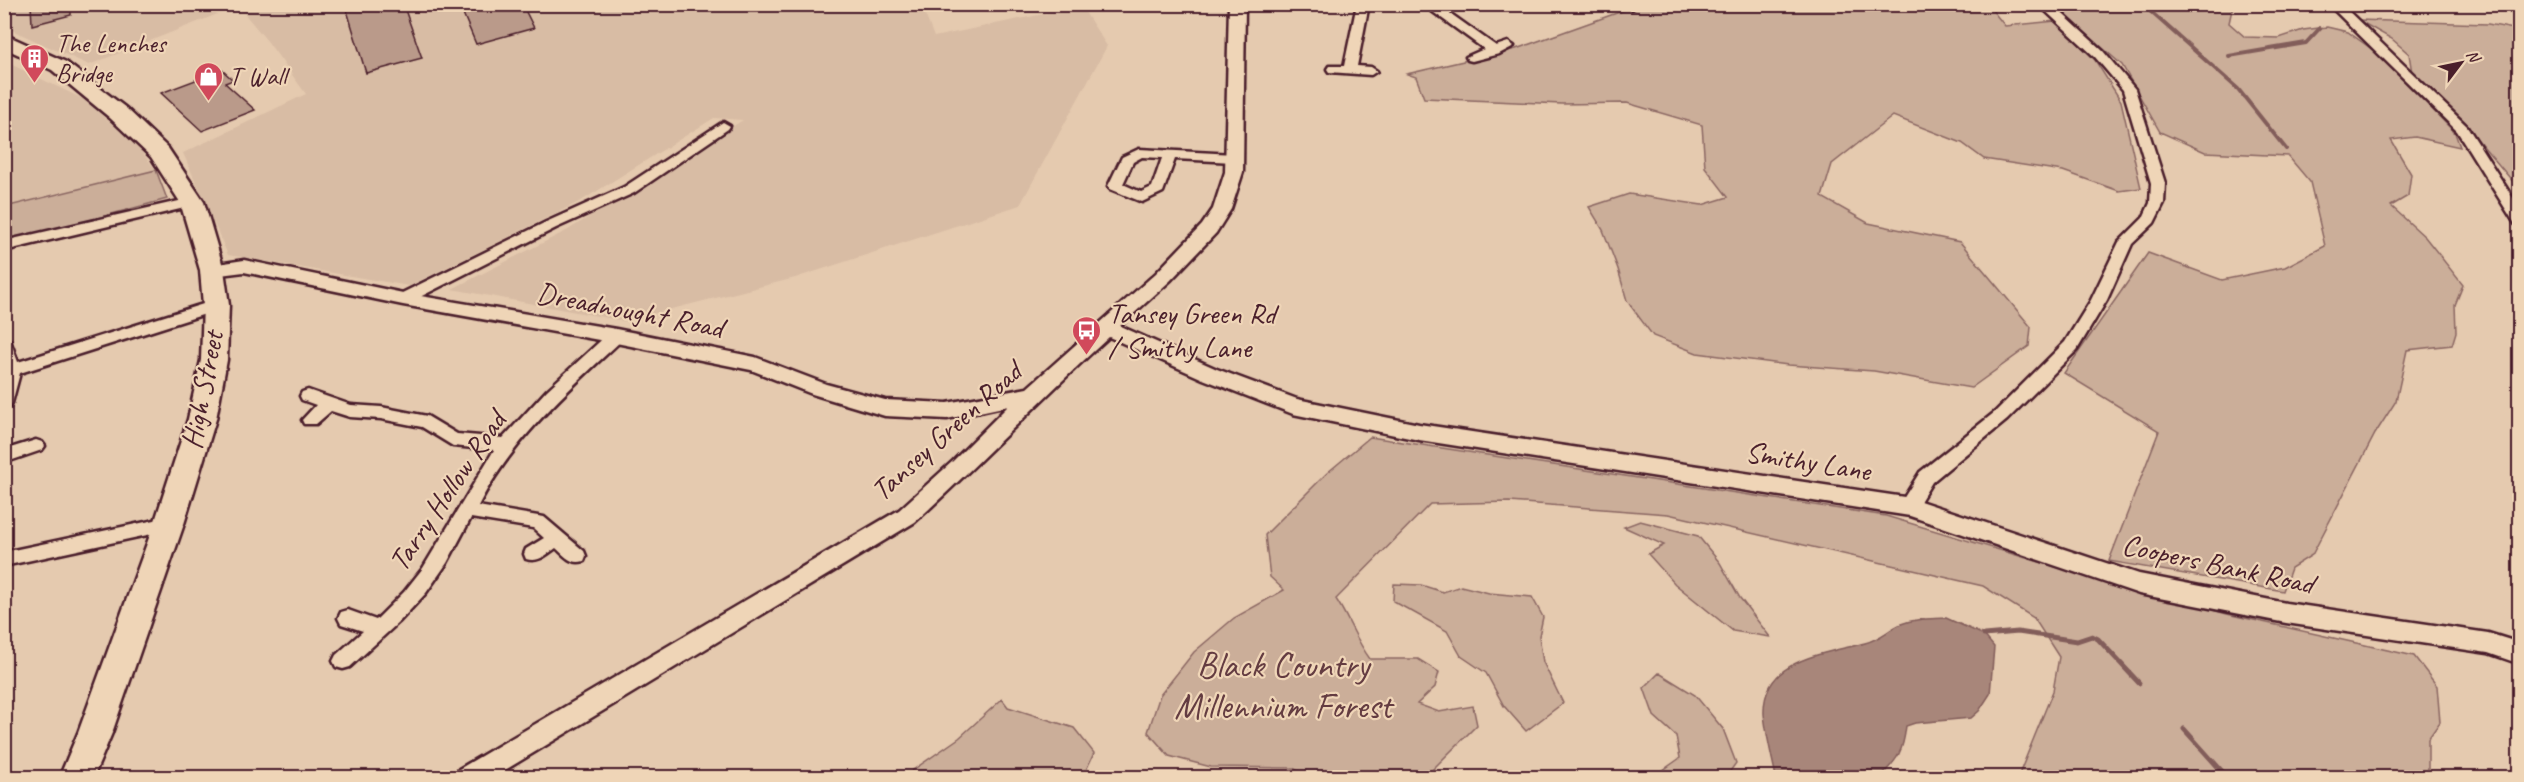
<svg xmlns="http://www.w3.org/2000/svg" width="2524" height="782" font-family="Caveat,sans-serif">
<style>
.built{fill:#d8bca4}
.green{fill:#cbae99;stroke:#8a6662;stroke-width:1.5}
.water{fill:#a8867a;stroke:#825d5a;stroke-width:1.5}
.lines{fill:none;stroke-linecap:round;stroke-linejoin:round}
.stream-far1{stroke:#825d5a;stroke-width:4}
.stream{stroke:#825d5a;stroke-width:5}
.building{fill:#ba9a8a;stroke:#4a1f2b;stroke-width:1.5}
.minor-casing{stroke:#4a1f2b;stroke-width:5}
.tertiary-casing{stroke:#4a1f2b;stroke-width:5}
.primary-casing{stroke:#4a1f2b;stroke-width:5}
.minor{fill:#efd5b7;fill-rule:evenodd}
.tertiary{fill:#efd5b7;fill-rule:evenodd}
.primary{fill:#efd5b7;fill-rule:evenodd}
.labels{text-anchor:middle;stroke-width:4.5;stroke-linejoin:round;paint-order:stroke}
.far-poi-label{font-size:26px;fill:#4a1f2b;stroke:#efd5b7;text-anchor:start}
.street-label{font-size:30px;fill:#4a1f2b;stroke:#efd5b7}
.poi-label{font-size:30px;fill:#4a1f2b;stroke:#efd5b7;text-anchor:start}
.near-park-label{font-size:36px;fill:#643c41;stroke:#efd5b7}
</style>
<rect width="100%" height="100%" fill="#e5caaf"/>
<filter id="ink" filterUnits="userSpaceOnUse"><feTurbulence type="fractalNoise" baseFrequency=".0167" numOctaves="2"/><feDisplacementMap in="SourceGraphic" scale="12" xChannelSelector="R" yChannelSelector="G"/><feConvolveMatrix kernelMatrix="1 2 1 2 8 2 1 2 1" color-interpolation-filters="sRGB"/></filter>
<g filter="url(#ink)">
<path class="built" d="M 5,4 L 921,4 L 934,37 L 1081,6 L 1107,46 L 1020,205 L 795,278 L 624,321 L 452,289 L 568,230 L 743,120 L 714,118 L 581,201 L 409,286 L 228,255 L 183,153 L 306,94 L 268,42 L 238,6 L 89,65 L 5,27 Z
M 4,61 L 83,99 L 135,144 L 156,170 L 5,208 Z"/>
<path class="green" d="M 1639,5 L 1988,5 L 2005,26 L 2056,21 L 2095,60 L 2121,101 L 2141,188 L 2119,191 L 2063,171 L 1984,159 L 1962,143 L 1893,116 L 1832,164 L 1822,197 L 1868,223 L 1960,242 L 2031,327 L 2029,346 L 1971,388 L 1874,371 L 1788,365 L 1697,353 L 1653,336 L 1627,301 L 1618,269 L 1603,230 L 1589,207 L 1629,194 L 1702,205 L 1728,197 L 1705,167 L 1702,125 L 1627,103 L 1562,104 L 1424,98 L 1416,77 L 1407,74 L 1516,49 Z
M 2054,5 L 2233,5 L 2229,23 L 2245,37 L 2279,38 L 2303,30 L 2327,27 L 2348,32 L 2380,55 L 2455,133 L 2460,147 L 2415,137 L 2391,140 L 2411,174 L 2408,196 L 2391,206 L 2425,237 L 2463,285 L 2455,305 L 2456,332 L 2452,345 L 2407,350 L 2396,401 L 2375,434 L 2312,555 L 2291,568 L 2283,591 L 2109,561 L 2159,431 L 2064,373 L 2148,253 L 2222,280 L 2285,267 L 2325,246 L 2310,182 L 2288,156 L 2205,152 L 2160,132 L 2122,65 Z
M 2358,20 L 2488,24 L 2519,30 L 2519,189 L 2453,110 L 2412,73 L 2409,54 L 2392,39 Z
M 156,170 L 167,199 L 5,243 L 5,207 Z
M 1370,437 L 1886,516 L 2066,570 L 2227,614 L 2414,656 L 2437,686 L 2440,722 L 2428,739 L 2428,777 L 2018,777 L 2053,691 L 2059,657 L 2034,618 L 1983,586 L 1668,514 L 1509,502 L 1430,504 L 1336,599 C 1349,619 1356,640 1370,659 L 1418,659 L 1439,672 L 1435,687 L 1417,704 L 1439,712 L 1473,706 L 1477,725 L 1425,777 L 1309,777 L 1293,768 L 1211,767 L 1169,756 L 1148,732 L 1160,695 L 1194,652 L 1234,618 L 1284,590 L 1270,577 L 1265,535 L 1327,473 Z
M 1640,521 L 1698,536 L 1720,563 L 1740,598 L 1770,637 L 1733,631 L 1675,584 L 1648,554 L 1664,545 L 1624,527 Z
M 1394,584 L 1421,585 L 1443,592 L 1461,586 L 1489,593 L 1532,597 L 1543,617 L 1539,636 L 1543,662 L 1563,703 L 1526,731 L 1504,706 L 1486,673 L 1461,656 L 1447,631 L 1393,601 Z
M 1659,673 L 1695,695 L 1723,729 L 1736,763 L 1726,777 L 1659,777 L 1659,773 L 1680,758 L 1676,736 L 1654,716 L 1644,688 Z
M 1002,699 L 1008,707 L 1074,728 L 1094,753 L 1083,777 L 903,777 L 959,738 Z"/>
<path class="water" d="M 1946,618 L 1984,635 L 1994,647 L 1990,694 L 1979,711 L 1971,718 L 1915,723 L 1906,726 C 1903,752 1898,759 1880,777 L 1776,777 C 1772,757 1766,735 1764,714 C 1762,659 1824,654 1865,643 C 1880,639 1888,630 1901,624 C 1915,618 1931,619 1946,618 Z"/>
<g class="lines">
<path class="stream-far1" d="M 2142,4 L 2238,89 L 2286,149
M 2229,56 L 2306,43 L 2320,28"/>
<path class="stream" d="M 1984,635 L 2018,632 L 2077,641 L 2092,636 L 2098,639 L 2139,683
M 2184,729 L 2228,778"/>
</g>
<path class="building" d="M 31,4 L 71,4 L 71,15 L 32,25 Z
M 345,4 L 403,4 L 422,58 L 366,73 Z
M 459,4 L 522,4 L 534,28 L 476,44 Z
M 222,70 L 233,80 L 225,83 L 255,110 L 202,131 L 161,93 Z"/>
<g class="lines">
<defs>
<path id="minor" d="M 1357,4 L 1369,4 L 1357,66 L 1371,67 L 1377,71 L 1371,75 L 1329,72 L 1327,69 L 1329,66 L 1344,66 Z
M 1422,4 L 1437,4 L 1496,46 L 1508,42 L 1514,46 L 1499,54 L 1472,61 L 1468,60 L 1466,57 L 1484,49 Z
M 1626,4 L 1638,4 L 1638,5 L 1632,9 Z
M 2038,4 L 2052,4 L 2103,51 L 2135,89 L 2165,183 L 2164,203 L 2154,223 L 2132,244 L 2107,300 L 2077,350 L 2007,420 L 1932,482 L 1921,500 L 1917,512 L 1911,514 L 1905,512 L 1902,507 L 1903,499 L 1920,472 L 1995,412 L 2065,342 L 2091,300 L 2119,242 L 2143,218 L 2150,203 L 2151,183 L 2123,90 L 2095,57 Z
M 2328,4 L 2341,4 L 2467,126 L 2520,209 L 2520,225 L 2515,224 L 2457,131 Z
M 723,122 L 730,126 L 728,129 L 634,193 L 556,228 L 408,303 L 403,304 L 395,299 L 398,295 L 546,222 L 624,187 Z
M 1139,149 L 1234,154 L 1241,158 L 1234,162 L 1175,159 L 1163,192 L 1142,202 L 1110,189 L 1108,186 L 1122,157 ZM 1142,157 L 1162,158 L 1152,187 L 1141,192 L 1123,184 L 1133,162 Z
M 192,198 L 199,202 L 197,205 L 4,251 L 4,241 Z
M 216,300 L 221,301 L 224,305 L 221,309 L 20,373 L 12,403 L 10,407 L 4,409 L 4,339 L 10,340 L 18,362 Z
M 616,331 L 622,332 L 624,336 L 622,340 C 567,391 513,439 478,506 L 544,517 L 584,551 L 586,556 L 584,561 C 571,565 565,556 556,548 C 546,555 538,563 526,559 L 524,554 L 526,549 L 544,538 L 533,528 L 471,518 L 447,563 L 426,593 L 399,622 L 350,667 L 343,669 L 336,667 L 333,661 L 336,655 L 363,631 L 341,624 L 338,618 L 341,612 L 348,610 L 376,620 L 404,592 L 423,568 L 494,450 L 453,446 L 422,427 L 381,419 L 350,417 L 331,411 L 316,424 L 304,424 L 302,420 L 316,405 L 302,400 L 300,396 L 302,392 L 308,390 L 351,405 L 381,407 L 427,416 L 457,434 L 503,438 L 547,390 L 610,332 Z
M 36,440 L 42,442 L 45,446 L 42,450 L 4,463 L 4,450 Z
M 169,517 L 175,519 L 178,524 L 175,529 L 4,566 L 4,552 Z"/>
<path id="tertiary" d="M 1229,4 L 1245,4 L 1243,172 L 1231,209 L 1216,233 L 1170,281 L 1120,326 L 1217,369 L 1297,399 L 1419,424 L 1911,498 L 2139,574 L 2286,603 L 2488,633 L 2520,643 L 2520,664 L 2488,653 L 2286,623 L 2139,594 L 1910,516 L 1419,440 L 1293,414 L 1203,379 L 1109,337 C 1043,397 981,462 915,522 L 492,778 L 455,778 L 459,769 L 899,510 L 953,461 L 1008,406 L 947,419 L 885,416 L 812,394 L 751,370 L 616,343 L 403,305 L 244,272 L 212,276 L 205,274 L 202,270 L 205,266 L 244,260 L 403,293 L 616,329 L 755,357 L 826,384 L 885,400 L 947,403 L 1027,388 L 1156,273 L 1202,225 L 1213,209 L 1225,172 Z"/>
<path id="primary" d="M 4,34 L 66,62 L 126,108 L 168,148 L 204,202 L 224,270 L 229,305 L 227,360 L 216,419 L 184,524 L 112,733 L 93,778 L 59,778 L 78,733 L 154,524 L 188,419 L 201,360 L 203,305 L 200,270 L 180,202 L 151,157 L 110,118 L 52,70 L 4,48 Z"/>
</defs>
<use href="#minor" class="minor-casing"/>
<use href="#tertiary" class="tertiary-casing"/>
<use href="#primary" class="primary-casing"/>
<use href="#minor" class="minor"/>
<use href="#tertiary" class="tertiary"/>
<use href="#primary" class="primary"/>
</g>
</g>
<defs>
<symbol id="building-pin" viewBox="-11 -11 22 30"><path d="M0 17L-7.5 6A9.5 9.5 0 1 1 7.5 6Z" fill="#d1495b" stroke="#efd5b7"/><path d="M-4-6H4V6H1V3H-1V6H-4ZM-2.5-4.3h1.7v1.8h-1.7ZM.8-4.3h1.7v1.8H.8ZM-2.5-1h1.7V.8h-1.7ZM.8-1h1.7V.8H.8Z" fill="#fff"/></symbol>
<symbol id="shop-pin" viewBox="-11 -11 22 30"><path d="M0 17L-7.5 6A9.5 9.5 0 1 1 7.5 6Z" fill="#d1495b" stroke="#efd5b7"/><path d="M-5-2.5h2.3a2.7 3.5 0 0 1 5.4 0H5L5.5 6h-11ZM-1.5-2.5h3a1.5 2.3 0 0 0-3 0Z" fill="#fff"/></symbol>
<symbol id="bus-pin" viewBox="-11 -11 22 30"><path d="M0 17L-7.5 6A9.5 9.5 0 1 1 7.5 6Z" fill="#d1495b" stroke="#efd5b7"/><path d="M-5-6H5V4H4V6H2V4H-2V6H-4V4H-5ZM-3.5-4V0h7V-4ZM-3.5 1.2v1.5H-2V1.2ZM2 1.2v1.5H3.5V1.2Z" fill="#fff"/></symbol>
</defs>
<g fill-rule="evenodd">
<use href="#building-pin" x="18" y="42" width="33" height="45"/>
<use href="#shop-pin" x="192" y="60" width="33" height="45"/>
<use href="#bus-pin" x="1070" y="314" width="33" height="45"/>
</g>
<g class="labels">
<g class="far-poi-label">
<text x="56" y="52">The Lenches<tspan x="56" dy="30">Bridge</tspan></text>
<text x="229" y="85">T Wall</text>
</g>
<g class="street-label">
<text transform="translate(630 310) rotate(11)" y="10">Dreadnought Road</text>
<text transform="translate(202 390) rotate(-79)" y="10">High Street</text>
<text transform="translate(946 431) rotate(-42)" y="10">Tansey Green Road</text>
<text transform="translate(1808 461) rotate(9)" y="10">Smithy Lane</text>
<text transform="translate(447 491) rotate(-56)" y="10">Tarry Hollow Road</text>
<text transform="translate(2218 564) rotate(12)" y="10">Coopers Bank Road</text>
</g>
<g class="poi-label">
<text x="1108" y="323">Tansey Green Rd<tspan x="1108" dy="34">/ Smithy Lane</tspan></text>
</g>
<g class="near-park-label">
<text x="1283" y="677">Black Country<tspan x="1283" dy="41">Millennium Forest</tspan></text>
</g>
</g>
<rect width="2524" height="782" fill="none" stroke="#efd5b7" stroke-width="24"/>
<rect x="12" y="12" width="2500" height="758" fill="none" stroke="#4a1f2b" stroke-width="2" filter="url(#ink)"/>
<g transform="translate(2461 63) rotate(58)" stroke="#efd5b7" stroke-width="4.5" paint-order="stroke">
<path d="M0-4.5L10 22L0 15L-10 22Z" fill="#4a1f2b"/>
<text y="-9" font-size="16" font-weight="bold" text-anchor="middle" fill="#4a1f2b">N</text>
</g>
</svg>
